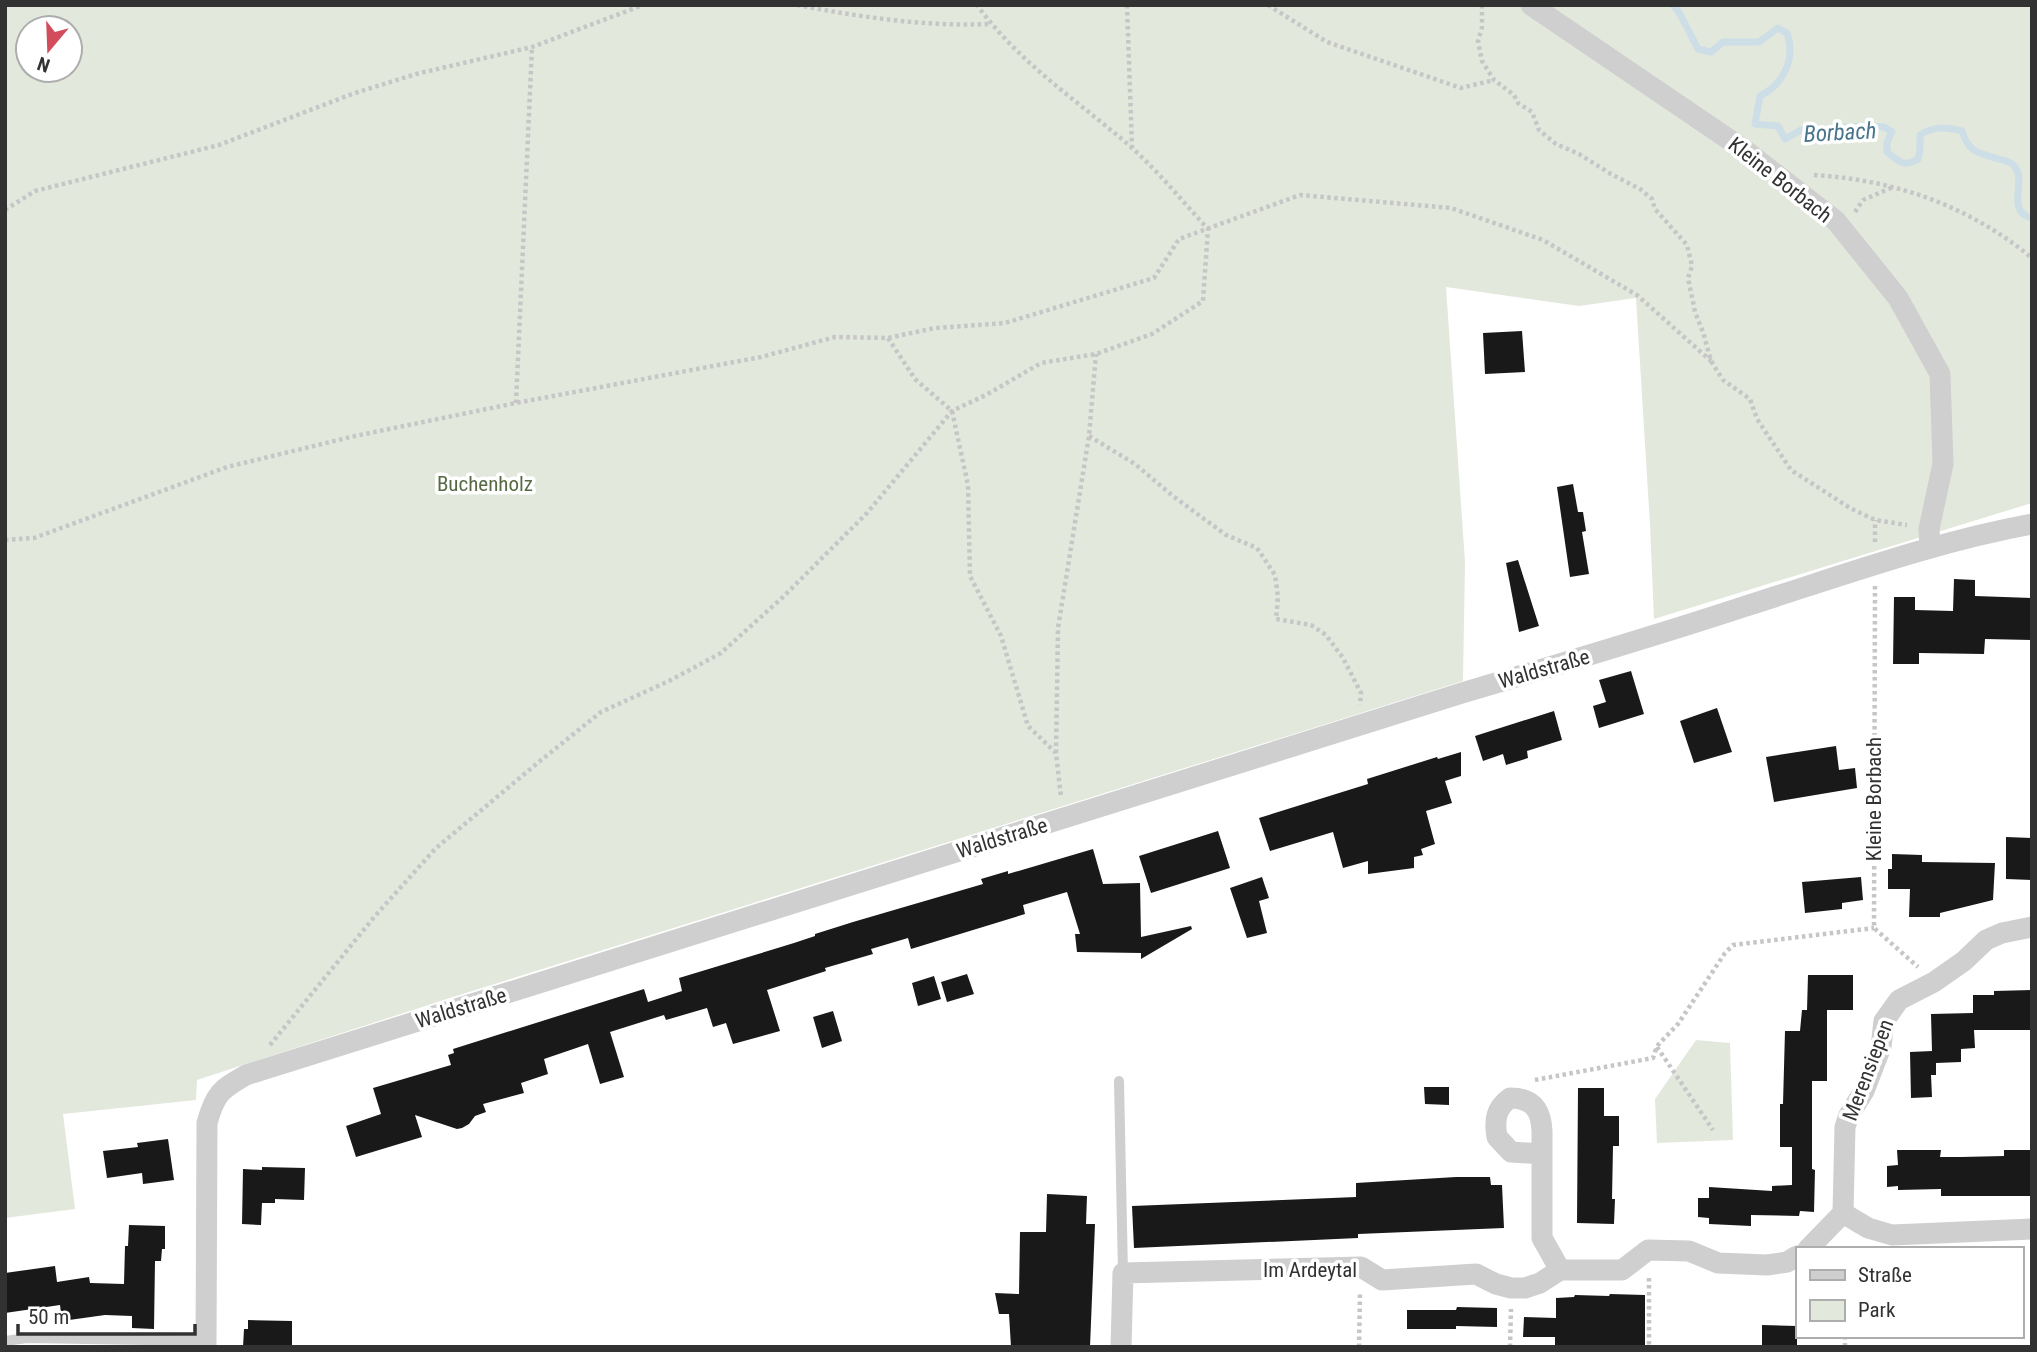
<svg xmlns="http://www.w3.org/2000/svg" width="2037" height="1352" font-family="'Roboto Condensed',sans-serif">
<style>
.green{fill:#e3e8dd;fill-rule:evenodd}
.lines{fill:none;stroke-linecap:round;stroke-linejoin:round}
.stream{stroke:#cddee6;stroke-width:7}
.building{fill:#191919}
.path{stroke:#c6c6c6;stroke-width:4.5;stroke-dasharray:3.5 3.5;stroke-linecap:butt}
.lane{stroke:#cfcfcf;stroke-width:10}
.street{stroke:#cfcfcf;stroke-width:21}
.labels{text-anchor:middle;stroke-width:7;stroke-linejoin:round;paint-order:stroke}
.street-label{font-size:21px;fill:#323232;stroke:#fff}
.park-label{font-size:21px;fill:#576a44;stroke:#fff}
.water-label{font-size:23px;font-style:italic;fill:#49758c;stroke:#fff}
</style>
<rect width="100%" height="100%" fill="#fff"/>
<path class="green" d="M 5,5 L 2032,5 L 2032,503 L 1654,619 L 1650,525 L 1636,298 L 1579,306 L 1446,287 L 1465,562 L 1463,681 L 453,997 L 197,1080 L 196,1100 L 63,1114 L 75,1209 L 5,1218 ZM 28,28 L 70,28 L 70,70 L 28,70 Z
M 1696,1040 L 1730,1043 L 1733,1140 L 1657,1143 L 1655,1099 Z"/>
<g class="lines">
<path class="stream" d="M 1673,5 L 1680,14 L 1698,49 L 1711,52 L 1723,42 L 1759,42 L 1778,28 L 1787,33 C 1796,58 1784,84 1760,96 L 1755,124 L 1778,126 L 1785,139 L 1801,130 L 1869,126 L 1884,127 L 1892,132 L 1887,142 L 1887,152 C 1899,161 1903,168 1918,159 L 1920,150 L 1920,135 C 1934,126 1946,127 1962,131 C 1969,153 1978,153 1999,159 C 2005,161 2010,161 2014,166 C 2028,181 2004,211 2032,218"/>
</g>
<path class="building" d="M 1522,331 L 1525,372 L 1485,374 L 1483,333 Z
M 1573,484 L 1578,512 L 1583,512 L 1586,531 L 1582,532 L 1589,574 L 1570,577 L 1557,487 Z
M 1518,560 L 1539,626 L 1519,632 L 1506,563 Z
M 1954,579 L 1975,580 L 1975,596 L 2032,598 L 2032,640 L 1985,639 L 1984,654 L 1919,653 L 1919,664 L 1893,664 L 1894,597 L 1915,597 L 1915,610 L 1953,611 Z
M 1631,671 L 1644,714 L 1599,728 L 1593,706 L 1606,702 L 1599,680 Z
M 1717,708 L 1732,752 L 1694,763 L 1680,721 Z
M 1554,711 L 1562,740 L 1527,751 L 1528,758 L 1506,765 L 1503,754 L 1483,761 L 1475,736 Z
M 1836,746 L 1839,770 L 1855,768 L 1857,788 L 1774,802 L 1766,757 Z
M 1461,752 L 1461,776 L 1445,781 L 1452,803 L 1426,811 L 1435,844 L 1421,849 L 1423,855 L 1414,857 L 1414,868 L 1368,874 L 1368,861 L 1343,868 L 1333,832 L 1270,851 L 1259,818 L 1368,784 L 1367,779 L 1437,757 L 1438,759 Z
M 1218,831 L 1230,868 L 1151,893 L 1139,856 Z
M 2006,837 L 2032,838 L 2032,880 L 2006,879 Z
M 1093,849 L 1103,884 L 1140,883 L 1141,937 L 1191,926 L 1192,929 L 1141,959 L 1141,953 L 1077,952 L 1075,934 L 1080,934 L 1067,892 L 1023,905 L 1025,914 L 911,949 L 908,938 L 871,949 L 873,954 L 825,968 L 826,971 L 767,990 L 780,1031 L 733,1044 L 726,1023 L 713,1027 L 707,1008 L 666,1020 L 664,1015 L 610,1032 L 624,1077 L 600,1084 L 588,1044 L 544,1059 L 548,1074 L 521,1083 L 524,1093 L 483,1104 L 486,1112 L 475,1116 L 469,1124 L 462,1128 L 457,1129 L 415,1115 L 422,1137 L 356,1157 L 346,1126 L 381,1114 L 373,1088 L 451,1065 L 448,1055 L 454,1053 L 453,1049 L 644,989 L 648,1002 L 682,991 L 679,978 L 794,943 L 815,936 L 815,934 L 853,922 L 983,884 L 981,879 L 1008,871 L 1008,874 Z
M 1892,854 L 1922,855 L 1922,862 L 1995,863 L 1993,900 L 1940,913 L 1940,917 L 1909,917 L 1910,889 L 1888,889 L 1888,869 L 1892,869 Z
M 1262,877 L 1269,898 L 1259,901 L 1267,933 L 1247,938 L 1230,888 Z
M 1861,877 L 1863,900 L 1842,903 L 1842,909 L 1805,913 L 1802,882 Z
M 967,974 L 974,994 L 947,1002 L 941,982 Z
M 1808,975 L 1853,975 L 1853,1010 L 1827,1010 L 1827,1081 L 1812,1081 L 1812,1169 L 1815,1170 L 1814,1212 L 1800,1211 L 1799,1216 L 1751,1215 L 1751,1226 L 1709,1224 L 1709,1218 L 1698,1217 L 1698,1198 L 1709,1198 L 1709,1187 L 1772,1191 L 1772,1186 L 1792,1185 L 1792,1147 L 1780,1147 L 1780,1104 L 1783,1104 L 1785,1031 L 1800,1031 L 1802,1010 L 1807,1010 Z
M 934,976 L 941,999 L 918,1006 L 912,983 Z
M 2032,990 L 2032,1030 L 1974,1030 L 1975,1048 L 1961,1049 L 1961,1062 L 1936,1063 L 1936,1075 L 1931,1075 L 1932,1097 L 1911,1098 L 1910,1052 L 1932,1051 L 1931,1014 L 1973,1013 L 1973,995 L 1994,995 L 1994,991 Z
M 833,1011 L 842,1041 L 822,1048 L 813,1017 Z
M 1424,1087 L 1449,1087 L 1449,1105 L 1425,1104 Z
M 1578,1088 L 1604,1088 L 1604,1116 L 1619,1116 L 1619,1146 L 1613,1146 L 1612,1199 L 1615,1199 L 1614,1224 L 1577,1223 Z
M 168,1139 L 174,1180 L 143,1184 L 142,1173 L 107,1178 L 103,1151 L 138,1147 L 137,1143 Z
M 1897,1150 L 1941,1150 L 1940,1157 L 1961,1157 L 2004,1156 L 2004,1150 L 2032,1150 L 2032,1196 L 1941,1196 L 1941,1189 L 1898,1190 L 1898,1186 L 1887,1187 L 1887,1166 L 1898,1165 Z
M 262,1167 L 305,1168 L 304,1200 L 275,1199 L 275,1203 L 262,1203 L 261,1225 L 242,1224 L 243,1169 L 262,1170 Z
M 1456,1177 L 1490,1177 L 1491,1185 L 1502,1185 L 1504,1228 L 1358,1234 L 1358,1238 L 1134,1248 L 1132,1206 L 1356,1197 L 1356,1183 Z
M 1047,1194 L 1087,1196 L 1086,1224 L 1095,1224 L 1090,1347 L 1049,1347 L 1049,1345 L 1011,1347 L 1009,1314 L 999,1314 L 995,1293 L 1019,1294 L 1020,1232 L 1046,1232 Z
M 129,1225 L 165,1226 L 165,1249 L 162,1249 L 161,1261 L 155,1261 L 154,1329 L 132,1328 L 132,1316 L 105,1315 L 62,1321 L 60,1305 L 5,1313 L 5,1273 L 55,1266 L 57,1282 L 89,1277 L 90,1283 L 124,1284 L 125,1246 L 128,1246 Z
M 1610,1294 L 1645,1295 L 1645,1347 L 1555,1347 L 1555,1337 L 1523,1337 L 1524,1317 L 1556,1318 L 1556,1298 L 1574,1297 L 1575,1295 L 1609,1296 Z
M 1457,1307 L 1497,1308 L 1497,1327 L 1456,1326 L 1456,1329 L 1407,1329 L 1407,1310 L 1456,1310 Z
M 248,1320 L 292,1321 L 292,1347 L 243,1347 L 244,1329 L 248,1329 Z
M 1762,1325 L 1797,1326 L 1797,1347 L 1762,1347 Z"/>
<g class="lines">
<path class="path" d="M 797,5 C 861,17 925,27 991,24
M 1127,5 L 1132,148
M 1268,5 L 1327,42 L 1461,88 L 1494,80
M 1482,5 L 1482,27 L 1478,41 L 1482,61 L 1494,80 L 1514,95 L 1518,103 L 1532,112 L 1539,130 L 1556,144 L 1579,154 L 1611,174 L 1640,189 L 1652,199 L 1655,209 L 1687,245 L 1692,266 L 1688,278 L 1695,312 L 1703,332 L 1711,361 L 1723,380 L 1750,399 L 1757,419 L 1791,470 L 1850,508 L 1875,520 L 1907,525
M 1814,175 C 1896,180 1969,206 2032,258
M 5,210 L 35,191 L 219,145 L 355,93 L 416,74 L 532,47 L 643,5
M 1855,212 L 1863,200 L 1891,188
M 888,338 L 915,379 L 952,411 L 968,485 L 970,576 L 1001,636 L 1028,726 L 1056,753 L 1061,797
M 516,403 L 532,47
M 1089,436 L 1135,464 L 1173,496 L 1226,535 L 1257,548 L 1275,575 L 1278,597 L 1276,619 L 1311,625 L 1326,635 L 1343,658 L 1361,693 L 1360,705
M 5,540 L 34,538 L 227,467 L 355,436 L 516,403 L 761,357 L 835,337 L 888,338 L 935,328 L 1005,323 L 1154,278 L 1179,239 L 1300,195 L 1451,208 L 1543,240 L 1637,295 L 1711,361
M 1875,542 L 1875,520
M 1875,586 L 1874,928 L 1918,967
M 1056,753 L 1058,628 L 1089,436 L 1096,354
M 270,1045 L 375,916 L 436,848 L 540,761 L 601,712 L 669,681 L 721,653 L 783,597 L 867,513 L 952,411 L 986,395 L 1041,363 L 1096,354 L 1152,334 L 1203,301 L 1208,229 C 1183,202 1159,172 1131,147 C 1077,100 1020,64 977,5
M 1657,1047 L 1713,1130
M 1535,1080 L 1653,1058 L 1657,1046 L 1678,1024 L 1725,953 L 1733,945 L 1874,928
M 1649,1278 L 1649,1347
M 1845,1336 L 1845,1347
M 1359,1347 L 1360,1292
M 1510,1347 L 1511,1309"/>
<path class="lane" d="M 1119,1081 L 1123,1273
M 5,1341 L 27,1338 L 206,1341"/>
<path class="street" d="M 1531,5 L 1746,151 L 1836,221 L 1898,298 L 1940,374 L 1943,464 L 1929,529 L 1930,547
M 1542,1154 L 1511,1152 L 1497,1137 C 1494,1120 1496,1108 1510,1098 C 1533,1098 1541,1110 1542,1131 L 1542,1238 L 1560,1270
M 1843,1213 L 1845,1127 L 1849,1115 L 1864,1091 L 1881,1047 L 1884,1021 L 1899,1000 L 1934,982 L 1964,961 L 1986,940 L 2002,933 L 2032,927
M 1808,1249 L 1843,1213 L 1868,1228 L 1892,1235 L 2032,1229
M 206,1347 L 207,1123 C 215,1094 220,1090 246,1075 L 1462,693 C 1557,665 1652,637 1746,606 C 1841,576 1934,542 2032,524
M 1121,1347 L 1123,1273 L 1361,1267 L 1382,1280 L 1476,1274 L 1496,1284 L 1511,1288 L 1525,1288 L 1540,1283 L 1560,1270 L 1622,1270 L 1648,1250 L 1689,1251 L 1718,1263 L 1767,1265 L 1787,1262 L 1797,1256"/>
</g>
<g class="labels">
<g class="street-label">
<text transform="translate(1780 180) rotate(38)" y="7">Kleine Borbach</text>
<text transform="translate(1544 669) rotate(-16)" y="7">Waldstraße</text>
<text transform="translate(1874 799) rotate(-90)" y="7">Kleine Borbach</text>
<text transform="translate(1002 838) rotate(-17)" y="7">Waldstraße</text>
<text transform="translate(461 1008) rotate(-17)" y="7">Waldstraße</text>
<text transform="translate(1868 1070) rotate(-69)" y="7">Merensiepen</text>
<text x="1310" y="1277">Im Ardeytal</text>
</g>
<g class="park-label">
<text x="485" y="491">Buchenholz</text>
</g>
<g class="water-label">
<text transform="translate(1840 132) rotate(-3)" y="8">Borbach</text>
</g>
</g>
<rect width="2037" height="1352" fill="none" stroke="#323232" stroke-width="14"/>
<rect x="1796" y="1247" width="228" height="91" fill="#ffffff" stroke="#adadad" stroke-width="2"/>
<rect x="1810" y="1270" width="35" height="10" fill="#cfcfcf" stroke="#adadad" stroke-width="2"/>
<text x="1858" y="1282" font-size="21" fill="#323232">Straße</text>
<rect x="1810" y="1300" width="35" height="21" fill="#e3e8dd" stroke="#adadad" stroke-width="2"/>
<text x="1858" y="1317" font-size="21" fill="#323232">Park</text>
<g transform="translate(49 49) rotate(199)"><circle r="33" fill="#ffffff" stroke="#adadad" stroke-width="2"/>
<path d="M0-5L12 26L0 18L-12 26Z" fill="#d24c5c"/>
<text y="-10" font-size="19" font-weight="bold" text-anchor="middle" fill="#323232">N</text>
</g>
<path d="M18 1324v10h177v-10" fill="none" stroke="#323232" stroke-width="3.5"/>
<text x="28" y="1324" font-size="21" fill="#323232" stroke="#ffffff" stroke-width="5" paint-order="stroke">50 m</text>
</svg>
